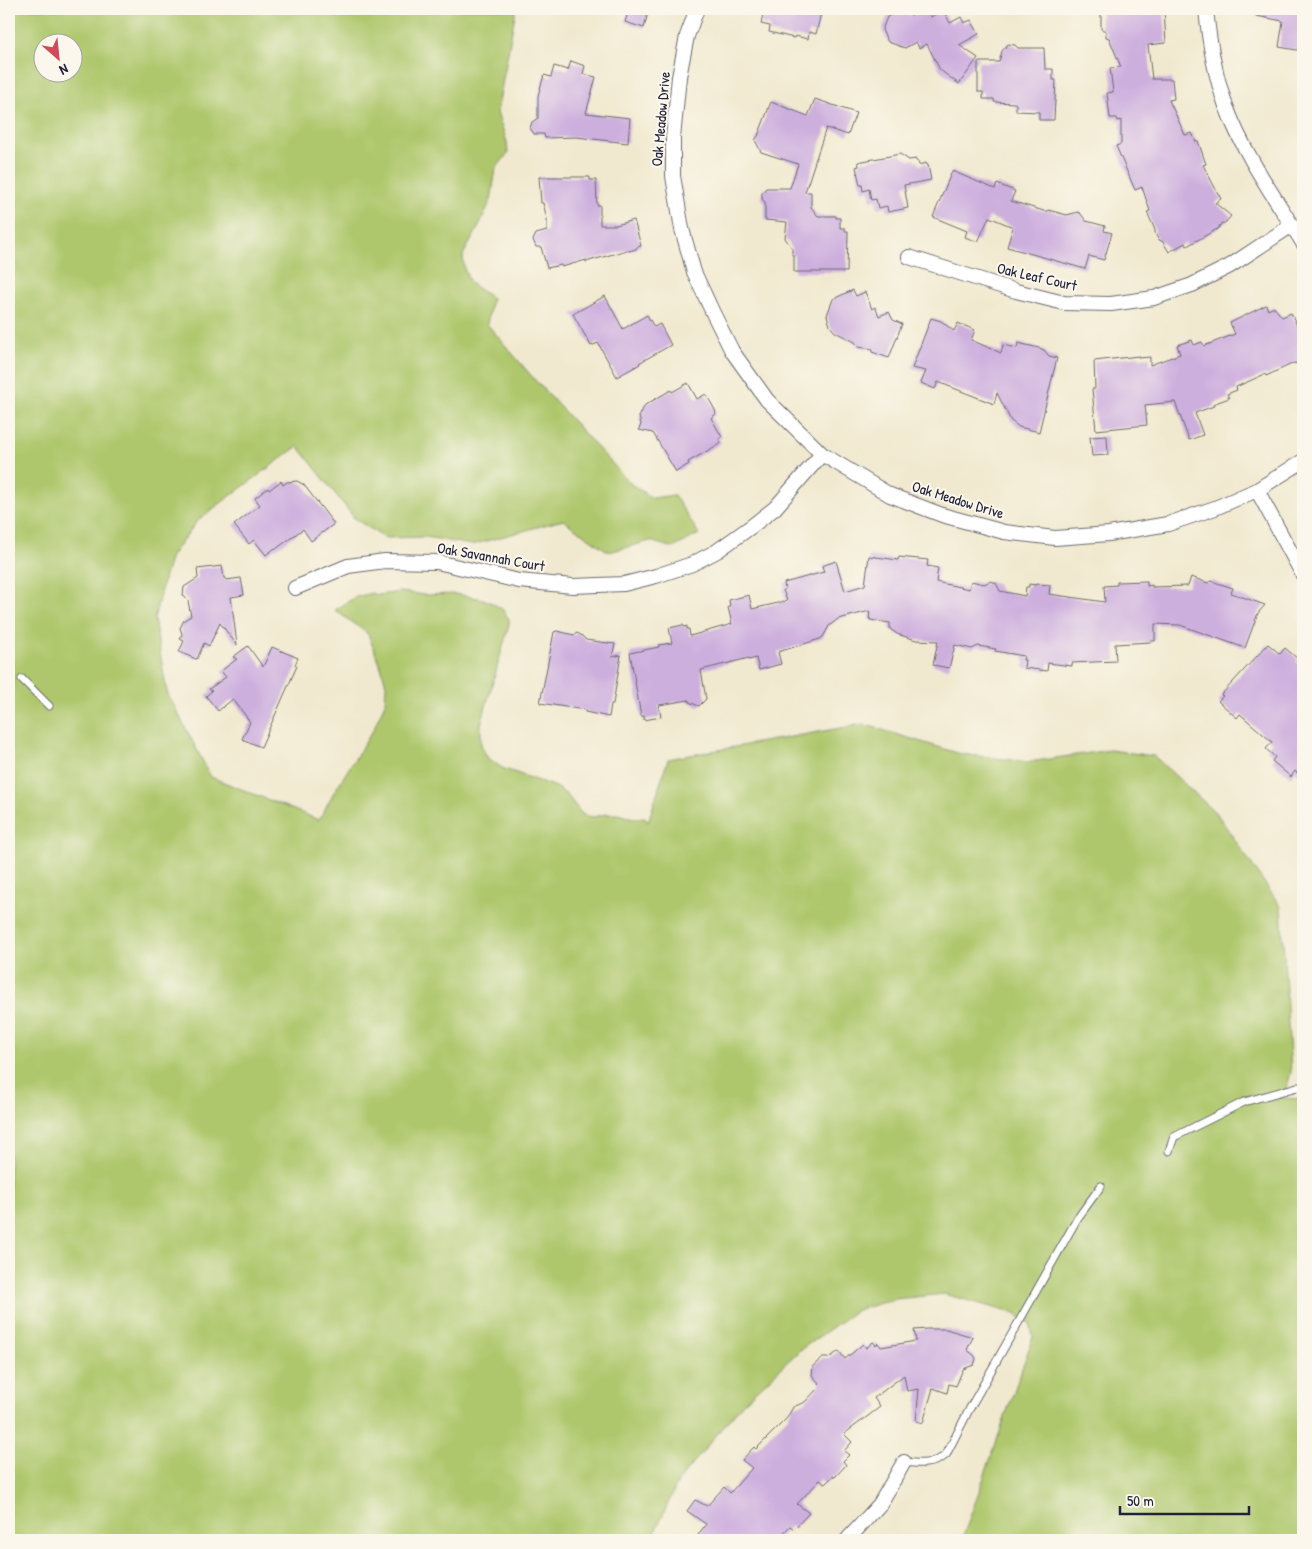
<svg xmlns="http://www.w3.org/2000/svg" width="1312" height="1549" font-family="'Patrick Hand',sans-serif">
<style>
.green{fill:#aec76c;stroke:#687454;fill-rule:evenodd}
.building{fill:#cdafde}
.lines{fill:none;stroke-linecap:round;stroke-linejoin:round}
.service-casing{stroke:#6a686f;stroke-width:9}
.minor-casing{stroke:#6a686f;stroke-width:16}
.service{stroke:#fff;stroke-width:7}
.minor{stroke:#fff;stroke-width:14}
.labels{text-anchor:middle;stroke-width:4;stroke-linejoin:round;paint-order:stroke}
.street-label{font-size:15px;fill:#22223b;stroke:#fbf7ec}
</style>
<rect width="100%" height="100%" fill="#fbf7ec"/>
<filter id="ink" filterUnits="userSpaceOnUse"><feTurbulence type="fractalNoise" baseFrequency=".02" numOctaves="2"/><feDisplacementMap in="SourceGraphic" scale="10" xChannelSelector="R" yChannelSelector="G"/><feConvolveMatrix kernelMatrix="1 2 1 2 8 2 1 2 1" color-interpolation-filters="sRGB"/></filter>
<filter id="wash" filterUnits="userSpaceOnUse"><feTurbulence type="fractalNoise" baseFrequency=".0096" numOctaves="4" result="noise"/><feDisplacementMap in="SourceGraphic" scale="20" xChannelSelector="R" yChannelSelector="G"/><feGaussianBlur stdDeviation="1.12" result="paint"/><feColorMatrix in="noise" values="0 0 0 0 0 0 0 0 0 0 0 0 0 0 0 0 0 1.4 0 .05"/><feComposite in="paint" operator="in"/></filter>
<g filter="url(#wash)">
<rect width="100%" height="100%" fill="#f1e9cf"/>
<path class="green" d="M 9,9 L 516,9 L 497,112 L 507,142 L 508,154 L 496,168 L 491,200 L 477,230 L 463,255 L 464,268 L 470,283 L 492,298 L 487,324 L 535,380 L 631,484 L 652,498 L 674,495 L 699,534 L 673,548 L 650,541 L 609,552 L 563,520 L 472,545 L 426,537 L 385,538 L 355,519 L 298,446 L 198,520 L 171,556 L 162,586 L 154,619 L 167,692 L 211,777 L 319,820 L 334,792 L 373,730 L 385,703 L 386,685 L 382,670 L 368,634 L 335,610 L 355,597 L 372,593 L 378,595 L 401,592 L 425,595 L 456,594 L 483,599 L 494,604 L 503,610 L 509,619 L 509,625 L 481,724 L 481,745 L 487,757 L 502,768 L 556,787 L 567,795 L 582,814 L 587,816 L 594,817 L 605,814 L 617,814 L 634,818 L 645,817 L 648,822 L 668,759 L 863,724 L 961,754 L 1029,762 L 1110,750 L 1154,756 L 1217,814 L 1281,907 L 1291,1073 L 1283,1098 L 1303,1099 L 1303,1540 L 962,1540 L 1033,1337 L 1030,1323 L 1013,1313 L 944,1294 L 895,1299 L 857,1310 L 800,1350 L 743,1403 L 679,1480 L 651,1540 L 9,1540 ZM 42,42 L 72,42 L 72,72 L 42,72 Z"/>
<g id="blocks">
<path class="building" d="M 629,9 L 649,9 L 644,28 L 625,22 Z
M 764,9 L 822,9 L 816,34 L 809,32 L 808,39 L 795,36 L 794,38 L 769,32 L 770,26 L 761,24 Z
M 921,9 L 926,9 L 931,17 L 943,10 L 950,23 L 961,17 L 964,23 L 971,20 L 979,34 L 959,45 L 978,58 L 959,84 L 940,70 L 927,44 L 919,48 L 916,42 L 905,48 L 888,42 L 882,30 L 887,17 L 899,10 L 911,15 Z
M 1103,9 L 1164,9 L 1166,43 L 1148,45 L 1152,79 L 1172,79 L 1174,99 L 1169,100 L 1185,135 L 1192,133 L 1196,142 L 1198,141 L 1206,164 L 1203,165 L 1221,199 L 1215,203 L 1231,216 L 1226,222 L 1219,226 L 1219,228 L 1187,246 L 1185,243 L 1169,252 L 1163,242 L 1158,239 L 1155,233 L 1155,230 L 1147,212 L 1150,211 L 1142,187 L 1135,190 L 1116,146 L 1121,144 L 1121,120 L 1118,121 L 1117,118 L 1110,118 L 1107,93 L 1113,92 L 1110,68 L 1121,67 L 1109,38 L 1106,37 L 1106,31 L 1101,29 L 1101,12 L 1103,12 Z
M 1257,9 L 1303,9 L 1303,51 L 1279,47 L 1283,21 L 1256,16 Z
M 1008,44 L 1015,45 L 1018,48 L 1044,48 L 1045,69 L 1053,69 L 1053,80 L 1056,80 L 1054,120 L 1039,120 L 1039,112 L 1016,111 L 1016,104 L 1014,103 L 994,102 L 994,99 L 983,99 L 983,92 L 978,92 L 978,62 L 999,62 L 1002,51 Z
M 571,61 L 585,66 L 583,74 L 596,77 L 586,113 L 630,118 L 628,143 L 576,137 L 545,138 L 544,134 L 534,134 L 530,128 L 532,122 L 538,118 L 538,96 L 544,75 L 551,77 L 554,66 L 568,70 Z
M 815,99 L 856,113 L 848,135 L 826,128 L 805,192 L 811,192 L 811,207 L 818,216 L 836,216 L 836,218 L 840,218 L 840,228 L 845,228 L 845,231 L 848,231 L 847,272 L 794,272 L 794,255 L 792,255 L 792,248 L 785,238 L 787,222 L 765,220 L 765,202 L 762,199 L 762,193 L 766,188 L 790,188 L 798,164 L 761,152 L 755,140 L 758,136 L 771,102 L 808,116 Z
M 900,154 L 909,160 L 916,159 L 916,161 L 918,161 L 919,165 L 926,163 L 927,165 L 928,165 L 931,180 L 904,185 L 908,208 L 888,212 L 887,206 L 878,208 L 876,199 L 871,200 L 869,189 L 863,191 L 862,185 L 860,185 L 856,167 L 859,166 L 858,162 Z
M 952,171 L 995,189 L 997,184 L 1015,191 L 1011,201 L 1047,212 L 1048,210 L 1067,215 L 1078,212 L 1081,214 L 1086,221 L 1105,226 L 1104,231 L 1112,233 L 1104,260 L 1089,256 L 1085,269 L 1007,247 L 1013,227 L 989,217 L 978,242 L 965,237 L 967,231 L 933,217 Z
M 539,177 L 590,177 L 590,180 L 596,180 L 597,205 L 600,205 L 600,225 L 616,225 L 634,220 L 641,246 L 637,247 L 636,249 L 629,251 L 627,250 L 586,262 L 586,260 L 562,267 L 561,265 L 547,268 L 541,247 L 536,247 L 533,240 L 536,234 L 547,231 L 547,219 L 543,203 L 541,203 Z
M 853,290 L 856,296 L 865,292 L 872,309 L 875,307 L 879,316 L 889,312 L 893,320 L 902,324 L 889,358 L 872,352 L 873,349 L 858,347 L 855,342 L 835,332 L 830,326 L 827,315 L 833,299 Z
M 605,296 L 623,329 L 647,315 L 654,327 L 660,324 L 671,345 L 639,363 L 640,364 L 617,377 L 598,343 L 591,346 L 573,314 Z
M 1266,305 L 1268,310 L 1274,307 L 1282,317 L 1291,313 L 1298,328 L 1300,327 L 1303,335 L 1303,365 L 1294,363 L 1266,376 L 1265,374 L 1236,387 L 1237,390 L 1227,394 L 1229,398 L 1213,404 L 1214,406 L 1195,413 L 1203,435 L 1189,440 L 1175,402 L 1145,405 L 1147,425 L 1096,430 L 1092,389 L 1095,389 L 1094,361 L 1139,356 L 1139,358 L 1150,357 L 1150,365 L 1180,354 L 1177,345 L 1192,340 L 1194,345 L 1202,342 L 1204,346 L 1235,334 L 1230,323 Z
M 931,318 L 941,321 L 954,331 L 958,323 L 975,330 L 971,340 L 1001,353 L 1003,345 L 1017,348 L 1018,343 L 1039,348 L 1044,350 L 1049,356 L 1057,358 L 1039,432 L 1019,427 L 1011,421 L 997,393 L 994,404 L 938,382 L 935,389 L 921,383 L 926,371 L 912,368 Z
M 688,383 L 697,399 L 706,394 L 715,410 L 716,414 L 711,418 L 722,437 L 719,439 L 721,443 L 688,462 L 689,464 L 676,472 L 653,433 L 639,430 L 641,424 L 639,417 L 645,405 L 671,390 L 672,392 Z
M 1107,436 L 1108,455 L 1092,456 L 1090,437 Z
M 281,481 L 283,485 L 287,482 L 297,481 L 304,485 L 334,524 L 311,541 L 303,529 L 276,549 L 275,548 L 266,555 L 254,540 L 249,544 L 234,525 L 260,505 L 255,498 L 268,488 L 269,490 Z
M 869,556 L 898,560 L 899,557 L 928,560 L 927,566 L 938,568 L 936,582 L 969,589 L 971,581 L 984,584 L 991,581 L 996,583 L 1000,591 L 1025,596 L 1026,587 L 1029,587 L 1029,584 L 1036,585 L 1036,584 L 1050,585 L 1049,594 L 1105,602 L 1104,586 L 1117,585 L 1117,582 L 1147,581 L 1147,586 L 1152,585 L 1152,587 L 1188,586 L 1191,577 L 1208,583 L 1211,581 L 1233,588 L 1231,593 L 1265,605 L 1258,613 L 1245,648 L 1180,625 L 1155,624 L 1155,641 L 1151,641 L 1151,642 L 1115,644 L 1116,661 L 1072,663 L 1072,666 L 1048,663 L 1047,671 L 1024,668 L 1025,660 L 1023,660 L 1024,656 L 995,651 L 996,649 L 978,646 L 972,649 L 955,645 L 949,668 L 933,665 L 938,641 L 916,640 L 897,634 L 890,629 L 890,623 L 870,620 L 871,619 L 869,619 L 870,611 L 838,619 L 829,626 L 823,637 L 820,639 L 778,652 L 781,664 L 759,670 L 756,658 L 749,660 L 749,658 L 701,670 L 706,699 L 699,706 L 689,702 L 689,700 L 659,705 L 661,717 L 644,720 L 644,716 L 641,716 L 630,653 L 659,647 L 658,645 L 672,643 L 669,628 L 683,625 L 684,627 L 687,626 L 687,629 L 689,629 L 690,636 L 732,624 L 728,607 L 730,607 L 729,600 L 749,595 L 752,609 L 787,601 L 783,590 L 785,589 L 784,583 L 824,572 L 822,566 L 836,561 L 845,591 L 865,585 Z
M 222,566 L 224,578 L 226,578 L 226,580 L 241,578 L 244,595 L 231,597 L 237,645 L 220,623 L 209,646 L 204,643 L 197,659 L 196,659 L 179,652 L 184,641 L 180,639 L 182,634 L 180,628 L 184,620 L 191,616 L 188,601 L 183,595 L 184,587 L 198,578 L 197,569 Z
M 557,631 L 574,635 L 577,633 L 581,635 L 586,640 L 615,644 L 612,657 L 621,655 L 613,704 L 611,704 L 609,717 L 585,712 L 585,710 L 540,703 L 554,632 Z
M 1268,644 L 1280,654 L 1285,648 L 1298,659 L 1296,661 L 1303,668 L 1303,778 L 1295,771 L 1291,777 L 1272,761 L 1275,757 L 1266,749 L 1272,742 L 1240,714 L 1237,718 L 1218,701 L 1223,696 L 1221,695 Z
M 248,646 L 263,667 L 272,647 L 298,658 L 295,665 L 297,666 L 261,747 L 242,739 L 250,722 L 233,699 L 218,711 L 206,696 L 212,691 L 209,689 L 226,677 L 221,671 L 237,659 L 233,657 Z
M 927,1329 L 946,1329 L 973,1337 L 967,1350 L 974,1355 L 976,1359 L 974,1365 L 963,1369 L 956,1386 L 949,1384 L 947,1393 L 933,1388 L 923,1423 L 916,1421 L 919,1389 L 907,1391 L 904,1375 L 874,1398 L 880,1407 L 844,1434 L 852,1442 L 844,1451 L 849,1455 L 843,1461 L 846,1465 L 835,1477 L 833,1476 L 825,1484 L 820,1480 L 797,1504 L 809,1513 L 794,1529 L 790,1526 L 777,1540 L 706,1540 L 698,1535 L 706,1524 L 687,1511 L 695,1500 L 707,1506 L 724,1487 L 730,1493 L 752,1468 L 742,1460 L 754,1447 L 756,1449 L 787,1418 L 793,1407 L 805,1402 L 817,1389 L 816,1388 L 820,1384 L 812,1375 L 813,1366 L 822,1358 L 829,1358 L 839,1351 L 845,1359 L 863,1344 L 866,1348 L 873,1342 L 876,1345 L 878,1343 L 881,1347 L 916,1341 L 914,1330 Z"/>
</g>
</g>
<g filter="url(#ink)">
<use href="#blocks" fill-opacity="0" stroke="#6a686f" stroke-width="1"/>
<g class="lines">
<defs>
<path id="service" d="M 22,679 L 49,706
M 1169,1151 L 1174,1137 L 1244,1102 L 1297,1087 L 1303,1088
M 904,1462 C 920,1464 933,1465 946,1455 L 970,1408 L 1077,1219 L 1101,1186"/>
<path id="minor" d="M 697,9 L 687,36 L 679,77 L 673,138 L 673,176 L 682,229 L 694,272 L 713,313 L 732,351 L 767,400 L 822,454 L 890,495 L 942,515 L 1004,532 L 1055,538 L 1109,534 L 1168,524 L 1215,508 L 1257,490 L 1303,461
M 1206,9 C 1209,42 1215,75 1226,106 C 1244,155 1276,199 1303,243
M 909,257 L 1016,291 L 1064,303 L 1111,304 L 1154,298 L 1192,285 L 1230,266 L 1292,225
M 1257,490 L 1303,575
M 295,588 L 348,566 L 385,561 L 437,562 L 519,581 L 573,586 L 624,584 L 656,576 L 692,564 L 717,551 L 752,526 L 775,508 L 822,454
M 847,1540 L 880,1504 L 904,1462"/>
</defs>
<use href="#service" class="service-casing"/>
<use href="#minor" class="minor-casing"/>
<use href="#service" class="service"/>
<use href="#minor" class="minor"/>
</g>
</g>
<g class="labels">
<g class="street-label">
<text transform="translate(661 119) rotate(-85)" y="5">Oak Meadow Drive</text>
<text transform="translate(1037 277) rotate(13)" y="5">Oak Leaf Court</text>
<text transform="translate(958 500) rotate(17)" y="5">Oak Meadow Drive</text>
<text transform="translate(491 557) rotate(10)" y="5">Oak Savannah Court</text>
</g>
</g>
<rect width="1312" height="1549" fill="none" stroke="#fbf7ec" stroke-width="30"/>
<g transform="translate(58 58) rotate(153)"><circle r="24" fill="#fbf7ec" stroke="#a4a2a5"/>
<path d="M0-4L9 19L0 12L-9 19Z" fill="#d1495b"/>
<text y="-8" font-size="14" font-weight="bold" text-anchor="middle" fill="#22223b">N</text>
</g>
<path d="M1120 1506v8h129v-8" fill="none" stroke="#22223b" stroke-width="2.5"/>
<text x="1127" y="1506" font-size="15" fill="#22223b" stroke="#fbf7ec" stroke-width="4" paint-order="stroke">50 m</text>
</svg>
